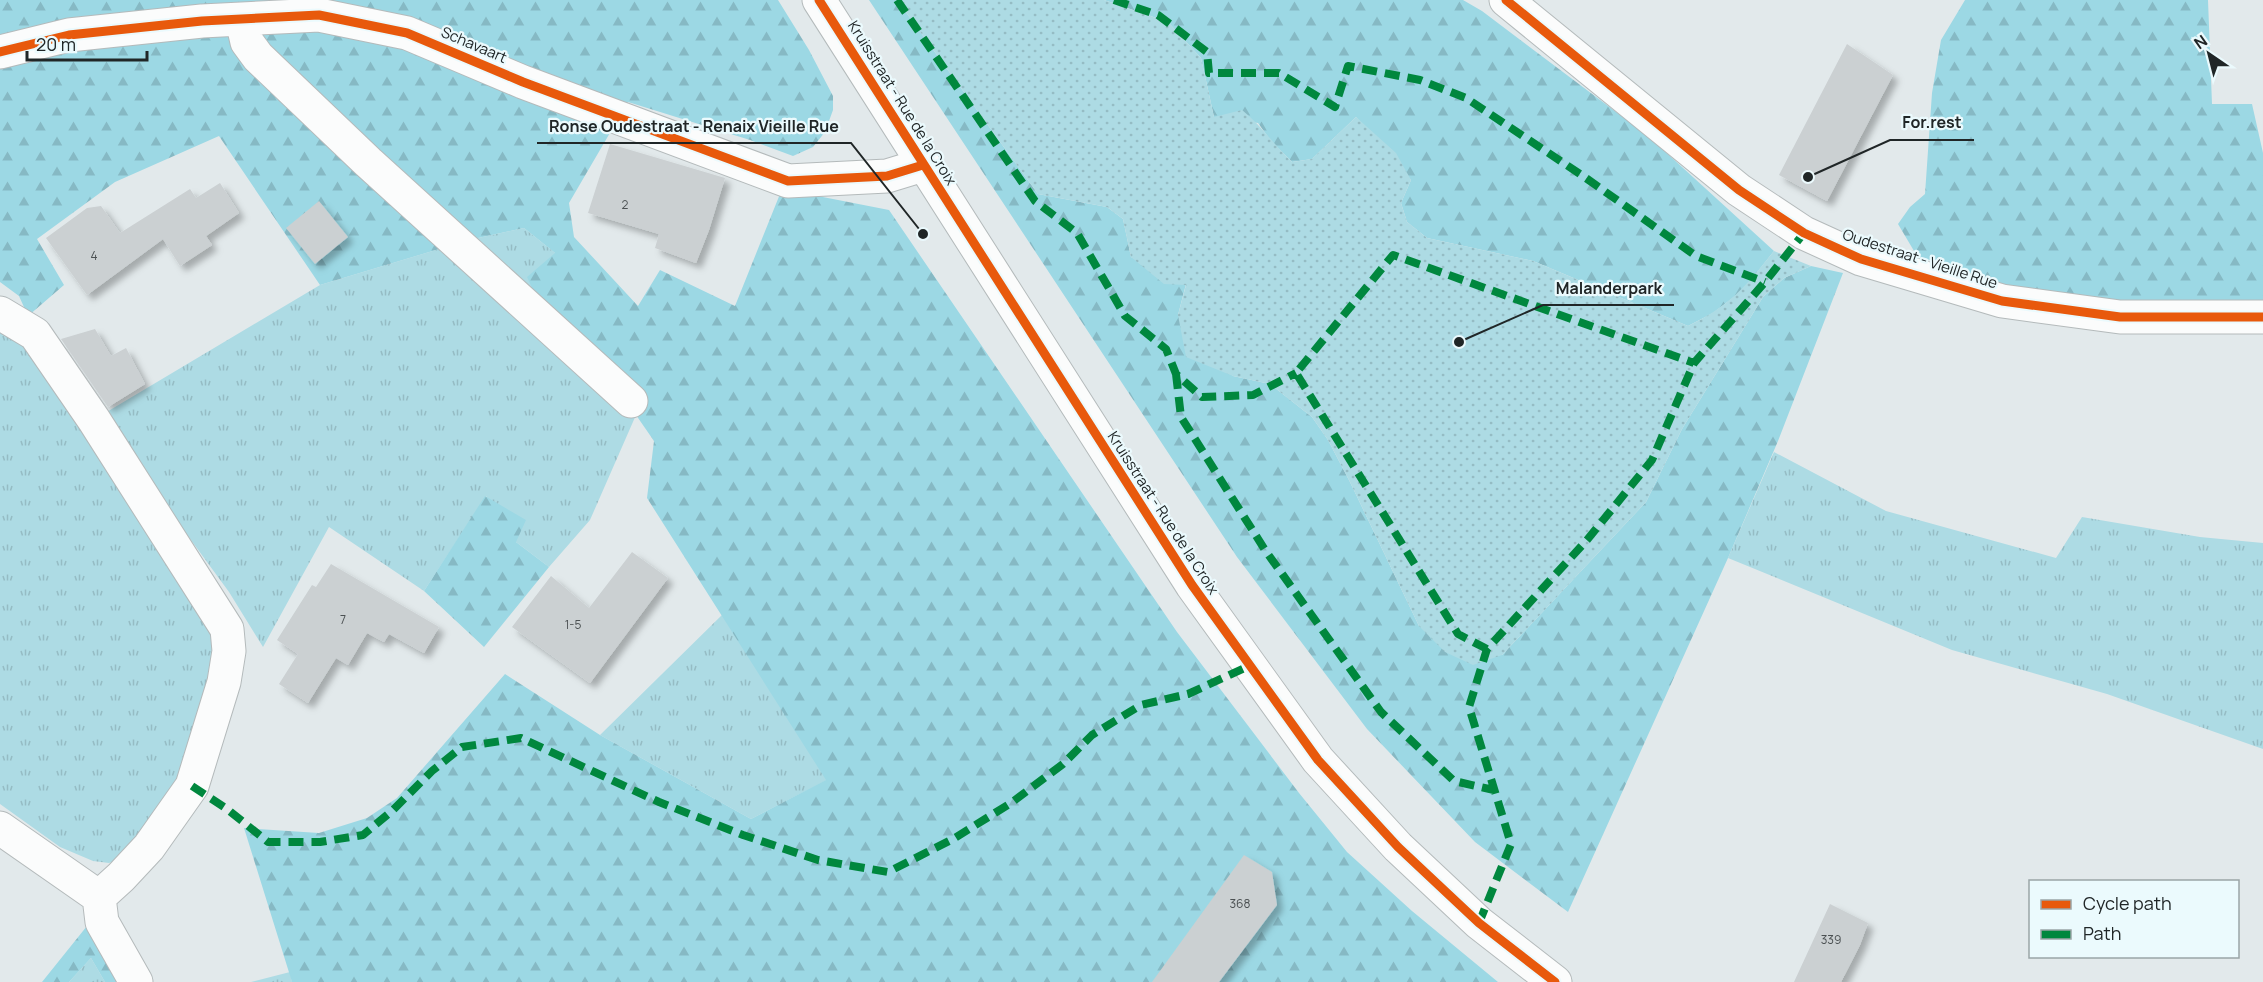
<svg xmlns="http://www.w3.org/2000/svg" width="2263" height="982" font-family="Manrope,sans-serif">
<style>
.grass{fill:url(#grass-tufts)}
.forest{fill:url(#forest-firs)}
.park{fill:url(#park-dots)}
.building{fill:#cbd0d2;filter:url(#shadow)}
.lines{fill:none;stroke-linecap:round;stroke-linejoin:round}
.minor-casing{stroke:#b4babb;stroke-width:35}
.major-casing{stroke:#b4babb;stroke-width:35}
.minor{stroke:#fbfcfc;stroke-width:33}
.major{stroke:#fbfcfc;stroke-width:33}
.quiet{stroke:#00873e;stroke-width:8;stroke-dasharray:15 8;stroke-linecap:butt}
.cycleway-casing{stroke:#ebfafd;stroke-width:13}
.cycleway{stroke:#e8590c;stroke-width:9}
.labels{text-anchor:middle;stroke-width:4.5;stroke-linejoin:round;paint-order:stroke}
.number-label{font-size:12px;fill:#4b5052}
.street-label{font-size:15px;fill:#202627;stroke:#ebfafd}
.leader{fill:none;stroke:#202627;stroke-width:2}
.callout-dot{fill:#202627;stroke:#ebfafd;stroke-width:2}
.callout-label{font-size:16px;text-anchor:middle;font-weight:bold;fill:#202627;stroke:#ebfafd;stroke-width:4.5;stroke-linejoin:round;paint-order:stroke}
</style>
<defs>
<pattern id="grass-tufts" width="24" height="20" patternUnits="userSpaceOnUse" patternTransform="scale(1.5)"><rect width="24" height="20" fill="#addbe4"/><path d="M3 7l-1-3M5 7V3M7 7l1-3M15 17l-1-3M17 17v-4M19 17l1-3" fill="none" stroke="#95bcc4"/></pattern>
<pattern id="forest-firs" width="22" height="20" patternUnits="userSpaceOnUse" patternTransform="scale(1.5)"><rect width="22" height="20" fill="#9cd8e4"/><path d="M5 1l3.5 6h-7zM16 11l3.5 6h-7z" fill="#86b9c4"/></pattern>
<pattern id="park-dots" width="8" height="8" patternUnits="userSpaceOnUse" patternTransform="scale(1.5)"><rect width="8" height="8" fill="#addbe4"/><path d="M2 2h.1M6 6h.1" fill="none" stroke="#95bcc4" stroke-width="1.8" stroke-linecap="round"/></pattern>
<filter id="shadow"><feDropShadow dx="5.5" dy="5.5" stdDeviation="3" flood-color="#0004"/></filter>
</defs>
<rect width="100%" height="100%" fill="#e2e9eb"/>
<path class="grass" d="M 524,228 L 555,253 L 636,415 L 590,520 L 549,567 L 516,542 L 486,496 L 424,591 L 329,527 L 263,647 L 229,592 L 100,416 L 320,285 L 469,240 Z
M 0,322 L 36,350 L 217,636 L 186,778 L 130,855 L 109,863 L 93,861 L 60,847 L 0,804 Z
M 1774,452 L 1886,511 L 2056,558 L 2082,517 L 2200,537 L 2263,543 L 2263,749 L 2107,694 L 1952,650 L 1728,558 Z
M 723,614 L 827,780 L 751,819 L 600,735 Z
M 91,958 L 105,982 L 69,982 Z
M 290,972 L 292,982 L 251,982 Z"/>
<path class="forest" d="M 0,0 L 778,0 L 809,50 L 833,96 L 833,110 L 825,132 L 813,147 L 793,156 L 750,140 L 628,102 L 569,203 L 574,237 L 638,306 L 660,270 L 735,306 L 782,189 L 889,210 L 1177,632 L 1299,793 L 1347,852 L 1412,911 L 1498,982 L 292,982 L 244,828 L 319,833 L 367,818 L 397,798 L 505,674 L 600,735 L 751,819 L 826,780 L 647,498 L 654,441 L 636,415 L 539,303 L 527,277 L 555,253 L 524,228 L 469,240 L 320,285 L 219,136 L 115,182 L 37,239 L 64,285 L 28,316 L 19,296 L 0,282 Z
M 869,0 L 897,0 L 1038,194 L 1107,207 L 1123,219 L 1131,257 L 1186,284 L 1178,315 L 1233,376 L 1270,384 L 1312,417 L 1328,440 L 1350,482 L 1419,626 L 1502,655 L 1646,502 L 1682,429 L 1763,297 L 1784,278 L 1811,266 L 1843,273 L 1778,441 L 1728,558 L 1568,912 L 1475,842 L 1367,729 L 1237,557 Z
M 1104,0 L 1463,0 L 1482,11 L 1648,136 L 1774,251 L 1743,290 L 1713,313 L 1688,326 L 1533,261 L 1427,238 L 1407,222 L 1401,203 L 1411,180 L 1356,117 L 1312,159 L 1292,162 L 1271,141 L 1258,123 L 1214,117 L 1201,58 L 1168,22 Z
M 1965,0 L 2208,0 L 2212,104 L 2252,104 L 2263,153 L 2263,308 L 2121,307 L 2003,284 L 1917,256 L 1898,224 L 1910,207 L 1925,194 L 1932,93 L 1941,40 Z
M 485,496 L 526,520 L 516,542 L 549,567 L 484,647 L 424,591 Z
M 87,926 L 124,982 L 105,982 L 91,958 L 69,982 L 42,982 Z"/>
<path class="park" d="M 897,0 L 1104,0 L 1168,22 L 1201,58 L 1214,117 L 1242,110 C 1261,125 1274,145 1292,162 L 1312,159 L 1356,117 L 1396,153 L 1411,180 L 1401,203 L 1407,222 L 1427,238 L 1533,261 L 1688,326 C 1730,306 1746,286 1774,251 L 1811,266 L 1784,278 L 1763,297 L 1682,429 L 1646,502 L 1502,655 L 1473,665 L 1445,652 L 1419,626 L 1350,482 L 1328,440 L 1312,417 L 1270,384 L 1233,376 L 1186,357 L 1178,315 L 1186,285 L 1164,284 L 1131,257 L 1123,219 L 1107,207 L 1038,194 Z"/>
<path class="building" d="M 1847,44 L 1893,75 L 1827,201 L 1779,175 Z
M 610,144 L 725,178 L 709,230 L 696,263 L 655,248 L 659,234 L 588,213 Z
M 220,183 L 239,213 L 206,236 L 212,245 L 180,266 L 163,239 L 87,295 L 46,238 L 87,208 L 101,206 L 120,233 L 190,189 L 196,198 Z
M 319,201 L 348,237 L 315,264 L 286,228 Z
M 95,329 L 111,356 L 126,348 L 145,384 L 108,407 L 61,339 Z
M 632,552 L 668,578 L 590,683 L 512,627 L 551,576 L 589,608 Z
M 331,564 L 439,627 L 424,653 L 389,634 L 384,642 L 367,633 L 348,665 L 336,658 L 308,703 L 279,684 L 298,654 L 277,640 L 312,585 L 316,587 Z
M 1244,855 L 1272,872 L 1277,905 L 1219,982 L 1152,982 Z
M 1830,904 L 1868,923 L 1860,945 L 1841,982 L 1794,982 Z"/>
<g class="lines">
<defs>
<path id="minor" d="M 1506,0 L 1739,190 L 1804,233 L 1861,259 L 2002,301 L 2120,317 L 2263,317
M 242,20 L 247,42 L 258,57 L 368,162 L 631,401
M 0,52 L 69,35 L 202,21 L 319,15 L 407,33 L 523,82 L 788,181 L 887,176 L 923,165
M 0,313 L 35,334 L 94,420 L 227,629 L 229,651 L 224,682 L 192,786 L 149,847 L 121,877 L 99,897
M 0,828 L 99,897 L 102,922 L 136,982"/>
<path id="major" d="M 819,0 L 1192,585 L 1318,760 L 1398,847 L 1479,923 L 1555,982"/>
</defs>
<use href="#minor" class="minor-casing"/>
<use href="#major" class="major-casing"/>
<use href="#minor" class="minor"/>
<use href="#major" class="major"/>
<path class="quiet" d="M 897,0 L 1035,201 L 1077,233 L 1125,316 L 1166,349 L 1176,374 L 1202,397 L 1253,395 L 1296,373
M 1114,0 L 1158,15 L 1207,52 L 1209,73 L 1279,73 L 1335,107 L 1348,66 L 1420,80 L 1466,98 L 1583,176 L 1696,256 L 1765,282
M 1176,374 L 1181,417 L 1265,550 L 1381,712 L 1454,781 L 1494,790
M 1487,649 L 1458,634 L 1296,373 L 1393,255 L 1694,363
M 192,786 L 227,809 L 268,842 L 320,842 L 363,835 L 393,810 L 432,771 L 462,747 L 521,738 L 659,802 L 743,835 L 818,860 L 888,872 L 953,839 L 1011,803 L 1063,764 L 1092,735 L 1141,705 L 1188,694 L 1249,666
M 1479,923 L 1511,844 L 1469,707 L 1487,649 L 1587,540 L 1652,460 L 1694,363 L 1765,282 L 1804,233"/>
<defs>
<path id="cycleway" d="M 819,0 L 1192,585 L 1318,760 L 1398,847 L 1479,923 L 1555,982
M 1506,0 L 1739,190 L 1804,233 L 1861,259 L 2002,301 L 2120,317 L 2263,317
M 0,52 L 69,35 L 202,21 L 319,15 L 407,33 L 523,82 L 788,181 L 887,176 L 923,165"/>
</defs>
<use href="#cycleway" class="cycleway-casing"/>
<use href="#cycleway" class="cycleway"/>
</g>
<g class="labels">
<g class="number-label">
<text x="625" y="209">2</text>
<text x="94" y="260">4</text>
<text x="343" y="624">7</text>
<text x="573" y="629">1-5</text>
<text x="1240" y="908">368</text>
<text x="1831" y="944">339</text>
</g>
<g class="street-label">
<text transform="translate(474 45) rotate(23)" y="5">Schavaart</text>
<text transform="translate(902 103) rotate(58)" y="5">Kruisstraat - Rue de la Croix</text>
<text transform="translate(1920 259) rotate(18)" y="5">Oudestraat - Vieille Rue</text>
<text transform="translate(1163 513) rotate(57)" y="5">Kruisstraat - Rue de la Croix</text>
</g>
</g>
<path class="leader" d="M1808 177L1890 140H1974M923 234L851 143H537M1459 342L1543 305H1674"/>
<g class="callout-dot">
<circle cx="1808" cy="177" r="6"/>
<circle cx="923" cy="234" r="6"/>
<circle cx="1459" cy="342" r="6"/>
</g>
<g class="callout-label">
<text x="1932" y="128">For.rest</text>
<text x="694" y="132">Ronse Oudestraat - Renaix Vieille Rue</text>
<text x="1609" y="294">Malanderpark</text>
</g>
<rect x="2029" y="880" width="210" height="78" fill="#ebfafd" stroke="#9aa5a7" stroke-width="1.5"/>
<rect x="2041" y="900" width="30" height="9" fill="#e8590c" stroke="#9aa5a7" stroke-width="1.5"/>
<text x="2083" y="910" font-size="18" fill="#202627">Cycle path</text>
<rect x="2041" y="930" width="30" height="9" fill="#00873e" stroke="#9aa5a7" stroke-width="1.5"/>
<text x="2083" y="940" font-size="18" fill="#202627">Path</text>
<g transform="translate(2209 54) rotate(325)" stroke="#ebfafd" stroke-width="4.5" paint-order="stroke">
<path d="M0-4.5L10 22L0 15L-10 22Z" fill="#202627"/>
<text y="-9" font-size="16" font-weight="bold" text-anchor="middle" fill="#202627">N</text>
</g>
<path d="M27 51v9h120v-9" fill="none" stroke="#202627" stroke-width="3"/>
<text x="36" y="51" font-size="18" fill="#202627" stroke="#ebfafd" stroke-width="4.5" paint-order="stroke">20 m</text>
</svg>
